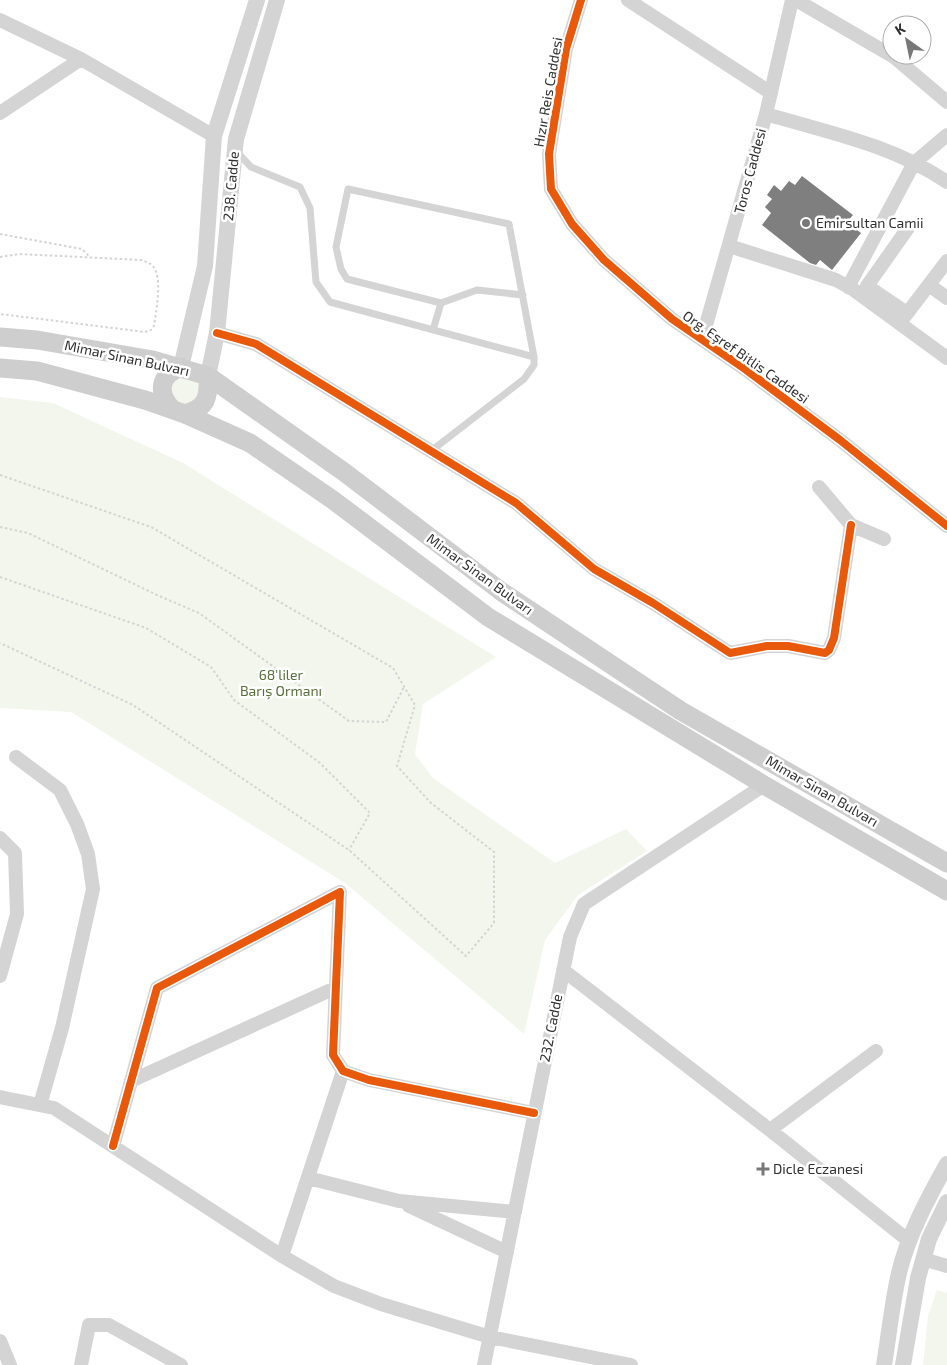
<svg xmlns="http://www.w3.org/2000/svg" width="947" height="1365" font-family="'Exo 2',sans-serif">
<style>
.green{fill:#f2f6ec}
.building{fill:#7f7f7f}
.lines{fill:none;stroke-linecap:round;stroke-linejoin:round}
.path{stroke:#d4d4d4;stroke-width:2;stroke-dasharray:2.5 2.5;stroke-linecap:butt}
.service{stroke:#d4d4d4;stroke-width:7}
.minor{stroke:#d4d4d4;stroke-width:14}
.tertiary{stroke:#d4d4d4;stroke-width:16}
.secondary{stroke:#cecece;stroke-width:19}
.cycleway-casing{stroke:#fff;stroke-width:11}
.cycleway{stroke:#e8590c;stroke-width:8}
.poi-dot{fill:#787878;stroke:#fff;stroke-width:2}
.labels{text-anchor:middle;stroke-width:5;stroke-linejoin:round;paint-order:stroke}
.street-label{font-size:14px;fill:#303030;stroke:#fff}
.poi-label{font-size:14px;fill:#303030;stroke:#fff;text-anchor:start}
.park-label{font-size:14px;fill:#567038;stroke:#fff}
</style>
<rect width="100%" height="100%" fill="#fff"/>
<path class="green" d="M 177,376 L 200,380 L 201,395 L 189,405 C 171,402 166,392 177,376 Z
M 0,397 L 53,403 L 183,463 L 496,657 L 423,704 L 415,754 L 433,778 L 555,863 L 626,829 L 647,851 L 578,895 L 545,940 L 524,1034 L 345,883 L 71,712 L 0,708 Z
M 937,1290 L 947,1293 L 947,1365 L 923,1365 L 928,1316 Z"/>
<path class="building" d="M 802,176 L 853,215 L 847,222 L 861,233 L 832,270 L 820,260 L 816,265 L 810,263 L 762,225 L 771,213 L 765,207 L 772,199 L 767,195 L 774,185 L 781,191 L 789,181 L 795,185 Z"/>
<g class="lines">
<path class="path" d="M 0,234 L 82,249 L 90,257
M 0,257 L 19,254 L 142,260 C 146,262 150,263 153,266 C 163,278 156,311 154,326 L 151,330 L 145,332 L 0,314
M 0,475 L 151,527 L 393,668 L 415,705 L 397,766 L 431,803 L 494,852 L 494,923 L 466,956 L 349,850 L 133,705 L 0,643
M 0,527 L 28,533 L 157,595 L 199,613 L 349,721 L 386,722 L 404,687
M 0,577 L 146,628 L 211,667 L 234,700 L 320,763 L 370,813 L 349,850"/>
<path class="service" d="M 236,151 L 251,167 L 300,187 L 310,208 L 316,282 L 330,302 L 534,357
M 433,330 L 441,303
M 431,451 L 524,379 L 534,365 L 534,357 L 509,224 L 348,189 L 336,247 L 341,269 L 347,279 L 441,303 L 477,290 L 523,295"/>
<path class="minor" d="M 581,0 L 566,49 L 549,154 L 551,189 L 572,224 L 604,260 L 672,319 L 745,369 L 840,440 L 947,526
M 628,0 L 771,93
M 796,0 L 894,57 L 947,102
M 0,20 L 81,59 L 214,136
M 0,113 L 81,59
M 766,114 C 827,132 893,145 947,182
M 729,246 L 836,280 L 854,290 L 947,358
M 929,285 L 947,298
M 848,287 L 914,163 L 947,135
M 907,313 L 867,286 L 908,228
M 902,320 L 947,261
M 217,333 L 256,344 L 516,503 L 594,569 L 653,603 L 730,653 L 767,646 L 788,646 L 825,653 L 829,650 L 834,638 L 851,525
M 702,339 L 766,114 L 792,0
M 819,487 L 851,525 L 884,539
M 16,757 L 60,790 L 77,824 L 88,854 L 93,889 L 62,1028 L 40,1105
M 0,838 L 15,853 L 17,914 L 0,976
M 563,970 L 770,1130 L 909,1241
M 131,1081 L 335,988
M 0,1097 L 54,1108 L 282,1256 L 334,1286 L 381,1304 L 490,1337 L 631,1365
M 770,1130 L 876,1051
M 113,1146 L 157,988 L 340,892 L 333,1055 L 343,1071 L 369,1080 L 534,1113
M 308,1178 L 399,1201 L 515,1212
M 409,1206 L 507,1252
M 282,1256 L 343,1071
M 923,1259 L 947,1266
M 0,1341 L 10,1365
M 81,1365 L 89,1325 L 109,1325 L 181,1365
M 484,1365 L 570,937 L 584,904 L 764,785"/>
<path class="tertiary" d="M 181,367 L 205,266 L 214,136 L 257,0
M 208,376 L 217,333 L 236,139 L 277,0
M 884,1365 C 889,1335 892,1303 899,1273 C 908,1235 928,1198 947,1164
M 903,1365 L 918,1278 L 929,1239 L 947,1202"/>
<path class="secondary" d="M 0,337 L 37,340 L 153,360 L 208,376 L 344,472 L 502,592 L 681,711 L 947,863
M 0,368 L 37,371 L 145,400 L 185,414 L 250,443 L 333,500 L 488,617 L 764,785 L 947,891
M 172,409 C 157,393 159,375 181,367
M 185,414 C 207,408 209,397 208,376"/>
<defs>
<path id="cycleway" d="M 581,0 L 566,49 L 549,154 L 551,189 L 572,224 L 604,260 L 672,319 L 745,369 L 840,440 L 947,526
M 217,333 L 256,344 L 516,503 L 594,569 L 653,603 L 730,653 L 767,646 L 788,646 L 825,653 L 829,650 L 834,638 L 851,525
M 113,1146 L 157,988 L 340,892 L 333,1055 L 343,1071 L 369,1080 L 534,1113"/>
</defs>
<use href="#cycleway" class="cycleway-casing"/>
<use href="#cycleway" class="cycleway"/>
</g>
<g class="poi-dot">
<circle cx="806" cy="223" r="5"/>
<path d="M760.5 1161.5h5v5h5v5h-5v5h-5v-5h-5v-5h5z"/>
</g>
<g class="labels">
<g class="street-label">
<text transform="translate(548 92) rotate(-80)" y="5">Hızır Reis Caddesi</text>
<text transform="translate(750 171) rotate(-75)" y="5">Toros Caddesi</text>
<text transform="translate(231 186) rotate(-85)" y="5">238. Cadde</text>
<text transform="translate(746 357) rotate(35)" y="5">Org. Eşref Bitlis Caddesi</text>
<text transform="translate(127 358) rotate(12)" y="5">Mimar Sinan Bulvarı</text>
<text transform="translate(480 574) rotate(36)" y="5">Mimar Sinan Bulvarı</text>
<text transform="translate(822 791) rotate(30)" y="5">Mimar Sinan Bulvarı</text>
<text transform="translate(551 1028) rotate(-79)" y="5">232. Cadde</text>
</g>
<g class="poi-label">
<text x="816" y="228">Emirsultan Camii</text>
<text x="773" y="1174">Dicle Eczanesi</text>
</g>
<g class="park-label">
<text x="281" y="680">68'liler<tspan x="281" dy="16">Barış Ormanı</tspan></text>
</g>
</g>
<g transform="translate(907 40) rotate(327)"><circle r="24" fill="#ffffff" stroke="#acacac"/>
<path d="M0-4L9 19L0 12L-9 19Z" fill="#787878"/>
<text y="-8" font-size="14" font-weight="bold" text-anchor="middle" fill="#303030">K</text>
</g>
</svg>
